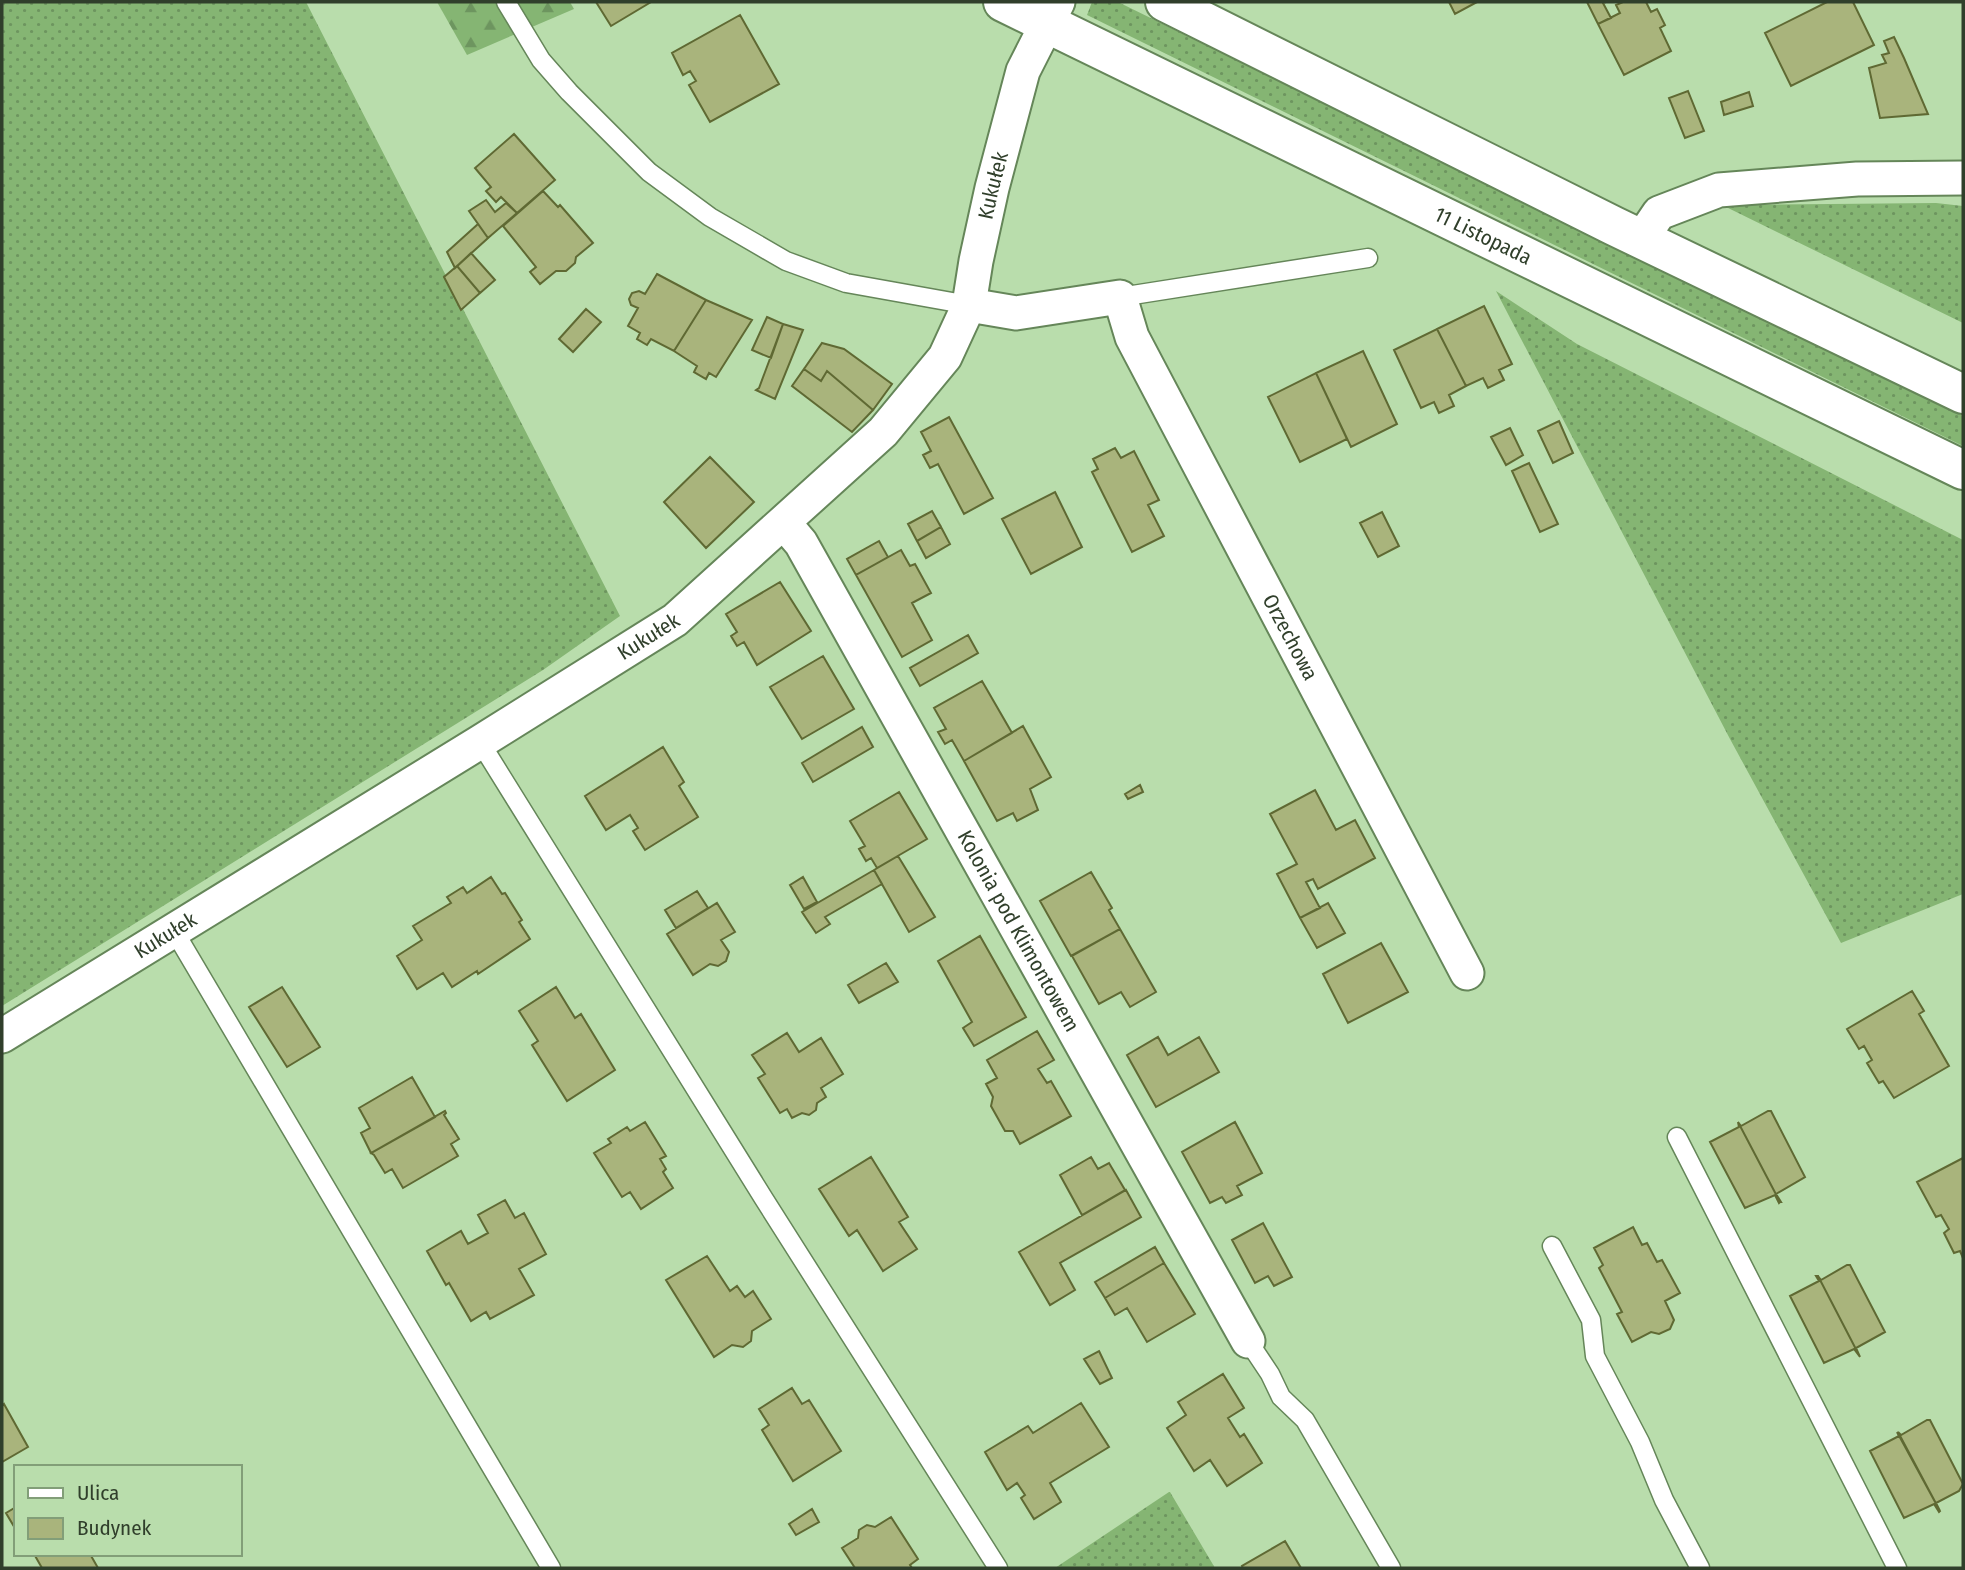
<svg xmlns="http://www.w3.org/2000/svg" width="1965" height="1570" font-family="'Fira Sans Condensed',sans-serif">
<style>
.grass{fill:url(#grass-dots)}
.forest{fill:url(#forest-firs)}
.building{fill:#a9b47c;stroke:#5f6933;stroke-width:2}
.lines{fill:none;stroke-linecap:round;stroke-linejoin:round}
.lane-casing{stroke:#658659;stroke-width:21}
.street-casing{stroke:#658659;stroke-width:37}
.secondary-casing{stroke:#658659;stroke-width:42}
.lane{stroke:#fff;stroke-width:18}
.street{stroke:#fff;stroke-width:33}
.secondary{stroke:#fff;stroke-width:38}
.labels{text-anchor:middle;stroke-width:5;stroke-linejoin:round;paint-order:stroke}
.street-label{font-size:21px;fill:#303f2b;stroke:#b9ddac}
</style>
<defs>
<pattern id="grass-dots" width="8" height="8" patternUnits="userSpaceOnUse" patternTransform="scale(1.75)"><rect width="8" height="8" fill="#85b573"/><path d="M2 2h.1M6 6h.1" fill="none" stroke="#6d955f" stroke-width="1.8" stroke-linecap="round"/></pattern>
<pattern id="forest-firs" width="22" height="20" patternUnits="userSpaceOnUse" patternTransform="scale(1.75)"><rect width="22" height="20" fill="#85b573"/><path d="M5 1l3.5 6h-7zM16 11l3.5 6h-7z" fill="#6d955f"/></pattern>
</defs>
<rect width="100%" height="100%" fill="#b9ddac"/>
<path class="grass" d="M 2,2 L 306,2 L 620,616 L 543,670 L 2,1006 Z
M 1092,2 L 1118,2 L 1963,416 L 1963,446 L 1087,15 Z
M 1936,203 L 1963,206 L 1963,323 L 1722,205 Z
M 1496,291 L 1577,344 L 1963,540 L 1963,894 L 1841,943 L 1730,739 Z
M 1170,1492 L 1215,1568 L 1055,1568 L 1169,1492 Z"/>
<path class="forest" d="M 437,2 L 570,2 L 574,9 L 467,55 Z"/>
<path class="building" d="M 596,2 L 651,2 L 611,26 Z
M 1449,2 L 1477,2 L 1455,14 Z
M 1587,2 L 1606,2 L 1603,3 L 1611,18 L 1598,24 Z
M 1623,2 L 1646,2 L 1651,12 L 1657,9 L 1665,25 L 1660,28 L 1671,51 L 1624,75 L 1598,24 L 1620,13 L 1616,5 Z
M 1827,2 L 1853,2 L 1874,45 L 1791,86 L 1765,33 Z
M 740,15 L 779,84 L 710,122 L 689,85 L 696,81 L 690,71 L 683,75 L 672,53 Z
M 1894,37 L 1904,58 L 1928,114 L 1880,118 L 1869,68 L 1886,63 L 1882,55 L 1889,53 L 1884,41 Z
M 1688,91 L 1704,131 L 1685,138 L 1669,98 Z
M 1749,92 L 1753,106 L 1724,115 L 1721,102 Z
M 514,134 L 555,180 L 517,213 L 501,197 L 496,202 L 486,191 L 491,187 L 475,168 Z
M 543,191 L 558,207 L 560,205 L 593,243 L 576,257 L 575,263 L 566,271 L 556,271 L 540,284 L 530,272 L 536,267 L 503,226 Z
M 486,200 L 495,212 L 506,203 L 517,213 L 488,238 L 469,211 Z
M 478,224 L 488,238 L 455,268 L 447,252 Z
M 471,253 L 495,280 L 480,293 L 457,266 Z
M 457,266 L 480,293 L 461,310 L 444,277 Z
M 657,274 L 706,300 L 674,351 L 651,339 L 647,345 L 637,339 L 640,333 L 628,326 L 638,308 L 631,305 L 629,299 L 632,293 L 639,291 L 645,294 Z
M 706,300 L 752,320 L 716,377 L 709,373 L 706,379 L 694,372 L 697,366 L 674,351 Z
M 1484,306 L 1512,364 L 1499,370 L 1504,380 L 1488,388 L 1483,378 L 1466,386 L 1437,329 Z
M 586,309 L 601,322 L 573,352 L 559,339 Z
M 767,317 L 783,324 L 771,358 L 752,350 Z
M 783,324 L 803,330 L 775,399 L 756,390 L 759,388 Z
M 1437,329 L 1466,386 L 1449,395 L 1454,406 L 1439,413 L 1434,402 L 1421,408 L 1394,350 Z
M 822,343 L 844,349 L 892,384 L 873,410 L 827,371 L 821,381 L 804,369 Z
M 1363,351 L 1397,424 L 1351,447 L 1316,373 Z
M 804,369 L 821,381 L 827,371 L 873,410 L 852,432 L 792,386 Z
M 1316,373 L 1347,439 L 1300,462 L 1268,397 Z
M 949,417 L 993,498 L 964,514 L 938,464 L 930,468 L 923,455 L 931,451 L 921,432 Z
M 1559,421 L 1573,453 L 1553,463 L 1538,431 Z
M 1510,428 L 1523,455 L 1506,465 L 1491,437 Z
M 1115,448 L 1121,458 L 1134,451 L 1159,500 L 1148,505 L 1164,536 L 1132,552 L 1092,472 L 1098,469 L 1093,459 Z
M 710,457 L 754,502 L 706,548 L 664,502 Z
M 1529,463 L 1558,524 L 1540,532 L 1512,471 Z
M 1055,492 L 1082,547 L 1031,574 L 1002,519 Z
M 932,511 L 941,527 L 917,541 L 908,524 Z
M 1382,512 L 1399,546 L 1378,557 L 1360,523 Z
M 941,527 L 950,544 L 926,558 L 917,541 Z
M 879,541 L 888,557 L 856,575 L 847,559 Z
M 901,550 L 910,566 L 915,564 L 931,593 L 912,603 L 932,640 L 902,657 L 856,575 Z
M 780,582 L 811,631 L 757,665 L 744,642 L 737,646 L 731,636 L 737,632 L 726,614 Z
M 968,635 L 978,653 L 920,686 L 910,668 Z
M 823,656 L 854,709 L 802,739 L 770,687 Z
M 982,681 L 1012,733 L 964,761 L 952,740 L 945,744 L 938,732 L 946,729 L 934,708 Z
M 1023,726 L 1051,777 L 1030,789 L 1038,810 L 1017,821 L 1013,813 L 997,821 L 964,761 Z
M 862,727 L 873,747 L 813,782 L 802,763 Z
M 663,747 L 684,782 L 679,786 L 698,817 L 645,850 L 633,831 L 638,828 L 630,815 L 606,830 L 585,796 Z
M 1140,785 L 1143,792 L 1128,799 L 1125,794 Z
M 1315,790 L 1336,830 L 1355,820 L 1375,858 L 1318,889 L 1313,879 L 1306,882 L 1320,908 L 1300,918 L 1277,874 L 1297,864 L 1270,814 Z
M 899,792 L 927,839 L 877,868 L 871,858 L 866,861 L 859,849 L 865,846 L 850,821 Z
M 898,856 L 935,917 L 909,932 L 874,870 Z
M 874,870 L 882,884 L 825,917 L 830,924 L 816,933 L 802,912 Z
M 1091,872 L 1112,908 L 1109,910 L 1120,929 L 1071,956 L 1040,901 Z
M 491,877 L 502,894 L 505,893 L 522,920 L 519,922 L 530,939 L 478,974 L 477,971 L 452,987 L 443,973 L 417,989 L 397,956 L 422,940 L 413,926 L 451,903 L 447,897 L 463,887 L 467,893 Z
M 803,877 L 817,902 L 804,909 L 790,885 Z
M 697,891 L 708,908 L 676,928 L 665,910 Z
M 717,903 L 735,932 L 721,940 L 729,952 L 726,961 L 718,966 L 710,964 L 693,975 L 667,934 Z
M 1328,903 L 1345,933 L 1317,948 L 1300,918 Z
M 1120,929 L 1156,992 L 1130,1007 L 1121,992 L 1099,1004 L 1072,956 Z
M 980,936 L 1026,1017 L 974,1046 L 963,1028 L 972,1022 L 938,961 Z
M 1381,943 L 1408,992 L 1348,1023 L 1323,974 Z
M 886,963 L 898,982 L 859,1003 L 848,985 Z
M 282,987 L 320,1047 L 287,1067 L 249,1007 Z
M 556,987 L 575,1018 L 581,1014 L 615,1070 L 567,1101 L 532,1045 L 538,1041 L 519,1011 Z
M 1912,991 L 1924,1011 L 1919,1014 L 1949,1066 L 1894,1098 L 1883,1081 L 1879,1083 L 1867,1063 L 1872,1060 L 1864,1046 L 1859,1049 L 1847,1029 Z
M 1037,1031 L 1054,1060 L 1038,1069 L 1047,1083 L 1051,1081 L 1071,1116 L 1020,1144 L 1013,1131 L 1005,1131 L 991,1106 L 993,1097 L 986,1084 L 997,1078 L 987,1060 Z
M 787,1033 L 799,1052 L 821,1038 L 843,1074 L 821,1088 L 826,1097 L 817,1103 L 816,1110 L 809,1115 L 802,1113 L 792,1118 L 787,1109 L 780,1113 L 758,1078 L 765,1074 L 752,1055 Z
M 1158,1037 L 1168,1055 L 1199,1037 L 1219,1072 L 1156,1107 L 1127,1055 Z
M 412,1077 L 435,1117 L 371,1153 L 361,1133 L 370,1128 L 359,1108 Z
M 445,1111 L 446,1113 L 444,1115 L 459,1139 L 451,1144 L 458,1156 L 403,1188 L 392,1169 L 385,1173 L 374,1155 L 371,1153 Z
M 1768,1111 L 1771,1111 L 1805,1177 L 1776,1194 L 1781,1202 L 1780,1202 L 1738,1122 L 1741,1126 Z
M 645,1122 L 666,1156 L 660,1159 L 666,1169 L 663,1172 L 673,1188 L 641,1209 L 630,1192 L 622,1197 L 594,1153 L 611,1143 L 608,1139 L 627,1127 L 630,1131 Z
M 1235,1122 L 1262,1173 L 1237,1186 L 1242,1195 L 1226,1203 L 1222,1197 L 1210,1203 L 1182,1152 Z
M 1738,1122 L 1780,1202 L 1779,1203 L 1775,1195 L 1745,1208 L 1710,1142 L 1739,1127 Z
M 871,1157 L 908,1217 L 899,1222 L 917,1249 L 883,1271 L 857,1230 L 849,1236 L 819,1189 Z
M 1091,1157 L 1098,1169 L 1109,1163 L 1125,1190 L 1082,1215 L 1060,1175 Z
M 1963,1158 L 1963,1258 L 1960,1251 L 1954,1253 L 1944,1233 L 1949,1229 L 1941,1215 L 1936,1217 L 1917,1182 Z
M 1126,1190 L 1141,1217 L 1060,1263 L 1075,1290 L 1050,1305 L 1019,1252 Z
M 505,1200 L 515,1218 L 524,1213 L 546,1254 L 519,1269 L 534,1295 L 490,1319 L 486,1312 L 471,1321 L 449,1283 L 446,1285 L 427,1251 L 461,1231 L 468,1244 L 488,1233 L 478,1215 Z
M 1263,1223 L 1292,1277 L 1274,1286 L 1268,1276 L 1255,1283 L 1232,1240 Z
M 1633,1227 L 1642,1245 L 1647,1243 L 1657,1262 L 1662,1260 L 1680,1293 L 1665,1301 L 1674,1320 L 1670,1329 L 1659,1334 L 1651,1332 L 1632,1342 L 1617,1314 L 1622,1312 L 1599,1268 L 1603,1265 L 1594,1248 Z
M 1155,1247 L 1164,1263 L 1105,1298 L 1095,1282 Z
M 707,1256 L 730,1291 L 737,1286 L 745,1297 L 753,1291 L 771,1319 L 752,1331 L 751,1341 L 743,1347 L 732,1345 L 714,1357 L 666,1280 Z
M 1164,1263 L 1195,1314 L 1147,1342 L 1127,1308 L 1115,1315 L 1105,1298 Z
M 1847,1265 L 1850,1265 L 1885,1332 L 1856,1348 L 1860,1357 L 1818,1276 L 1821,1280 Z
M 1816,1276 L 1818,1276 L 1860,1357 L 1854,1349 L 1824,1363 L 1790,1296 L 1819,1281 Z
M 1099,1351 L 1112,1378 L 1100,1384 L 1084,1359 Z
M 1223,1374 L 1244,1408 L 1228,1418 L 1240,1437 L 1244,1434 L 1262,1463 L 1227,1486 L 1210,1460 L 1194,1471 L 1167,1428 L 1186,1415 L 1178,1402 Z
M 792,1388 L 802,1404 L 809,1400 L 841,1451 L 793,1481 L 762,1430 L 769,1425 L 759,1409 Z
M 1081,1403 L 1109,1447 L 1050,1483 L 1061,1502 L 1034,1519 L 1021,1498 L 1025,1495 L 1017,1483 L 1007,1490 L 985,1452 L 1028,1426 L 1033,1433 Z
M 4,1404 L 28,1447 L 2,1462 L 2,1406 Z
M 1927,1420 L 1930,1420 L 1963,1484 L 1959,1491 L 1936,1503 L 1940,1511 L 1898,1432 L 1901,1435 Z
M 1897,1432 L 1940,1511 L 1939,1512 L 1934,1504 L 1904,1518 L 1870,1451 L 1899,1436 Z
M 16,1507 L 16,1530 L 6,1513 Z
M 812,1509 L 819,1522 L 796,1535 L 789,1524 Z
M 891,1517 L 918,1559 L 910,1565 L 912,1568 L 855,1568 L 842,1548 L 858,1538 L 859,1530 L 867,1525 L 875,1527 Z
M 1285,1541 L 1301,1568 L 1243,1568 L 1242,1566 Z
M 34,1554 L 90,1554 L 98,1568 L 42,1568 Z"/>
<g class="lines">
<defs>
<path id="lane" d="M 506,2 L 541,60 L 569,92 L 649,172 L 710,217 L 786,261 L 846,283 L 969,305
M 1120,297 L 1368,258
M 480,742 L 764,1199 L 998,1568
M 173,929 L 551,1568
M 1677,1137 L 1897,1568
M 1552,1246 L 1591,1320 L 1595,1356 L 1640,1442 L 1664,1500 L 1700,1568
M 1248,1341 L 1270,1374 L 1281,1397 L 1305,1420 L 1391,1568"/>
<g id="street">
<path d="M 1642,238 L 1659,213 L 1719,190 L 1857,179 L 1963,178"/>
<path id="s1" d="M 969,305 L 1016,313 L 1120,297 L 1132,337 L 1467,973"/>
<path id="s2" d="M 784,523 L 801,543 L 1248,1341"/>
<path id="s3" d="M 2,1036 L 480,742 L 675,620 L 883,432 L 945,357 L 969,305 L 976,261 L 992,188 L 1023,71 L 1058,2"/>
</g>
<g id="secondary">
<path id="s4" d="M 1003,2 L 1963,470"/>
<path d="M 1165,2 L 1614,226 L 1963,394"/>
</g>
</defs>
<use href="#lane" class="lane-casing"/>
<use href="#street" class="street-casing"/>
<use href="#secondary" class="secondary-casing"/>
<use href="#lane" class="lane"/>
<use href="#street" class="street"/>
<use href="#secondary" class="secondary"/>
</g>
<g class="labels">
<g class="street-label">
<text dy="7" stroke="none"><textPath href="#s3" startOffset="1348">Kukułek</textPath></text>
<text dy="7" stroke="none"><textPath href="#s4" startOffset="534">11 Listopada</textPath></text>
<text dy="7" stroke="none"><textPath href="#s3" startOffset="760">Kukułek</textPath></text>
<text dy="7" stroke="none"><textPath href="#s1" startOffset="534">Orzechowa</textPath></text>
<text dy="7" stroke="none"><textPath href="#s2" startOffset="471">Kolonia pod Klimontowem</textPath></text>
<text dy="7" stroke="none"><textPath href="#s3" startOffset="192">Kukułek</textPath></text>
</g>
</g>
<rect width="1965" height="1570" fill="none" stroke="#303f2b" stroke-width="7"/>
<rect x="14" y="1465" width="228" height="91" fill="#b9ddac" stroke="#829e78" stroke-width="2"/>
<rect x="28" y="1488" width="35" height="10" fill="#ffffff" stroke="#829e78" stroke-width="2"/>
<text x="77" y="1500" font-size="21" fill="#303f2b">Ulica</text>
<rect x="28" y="1518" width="35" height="21" fill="#a9b47c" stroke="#829e78" stroke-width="2"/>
<text x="77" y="1535" font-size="21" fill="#303f2b">Budynek</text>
</svg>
